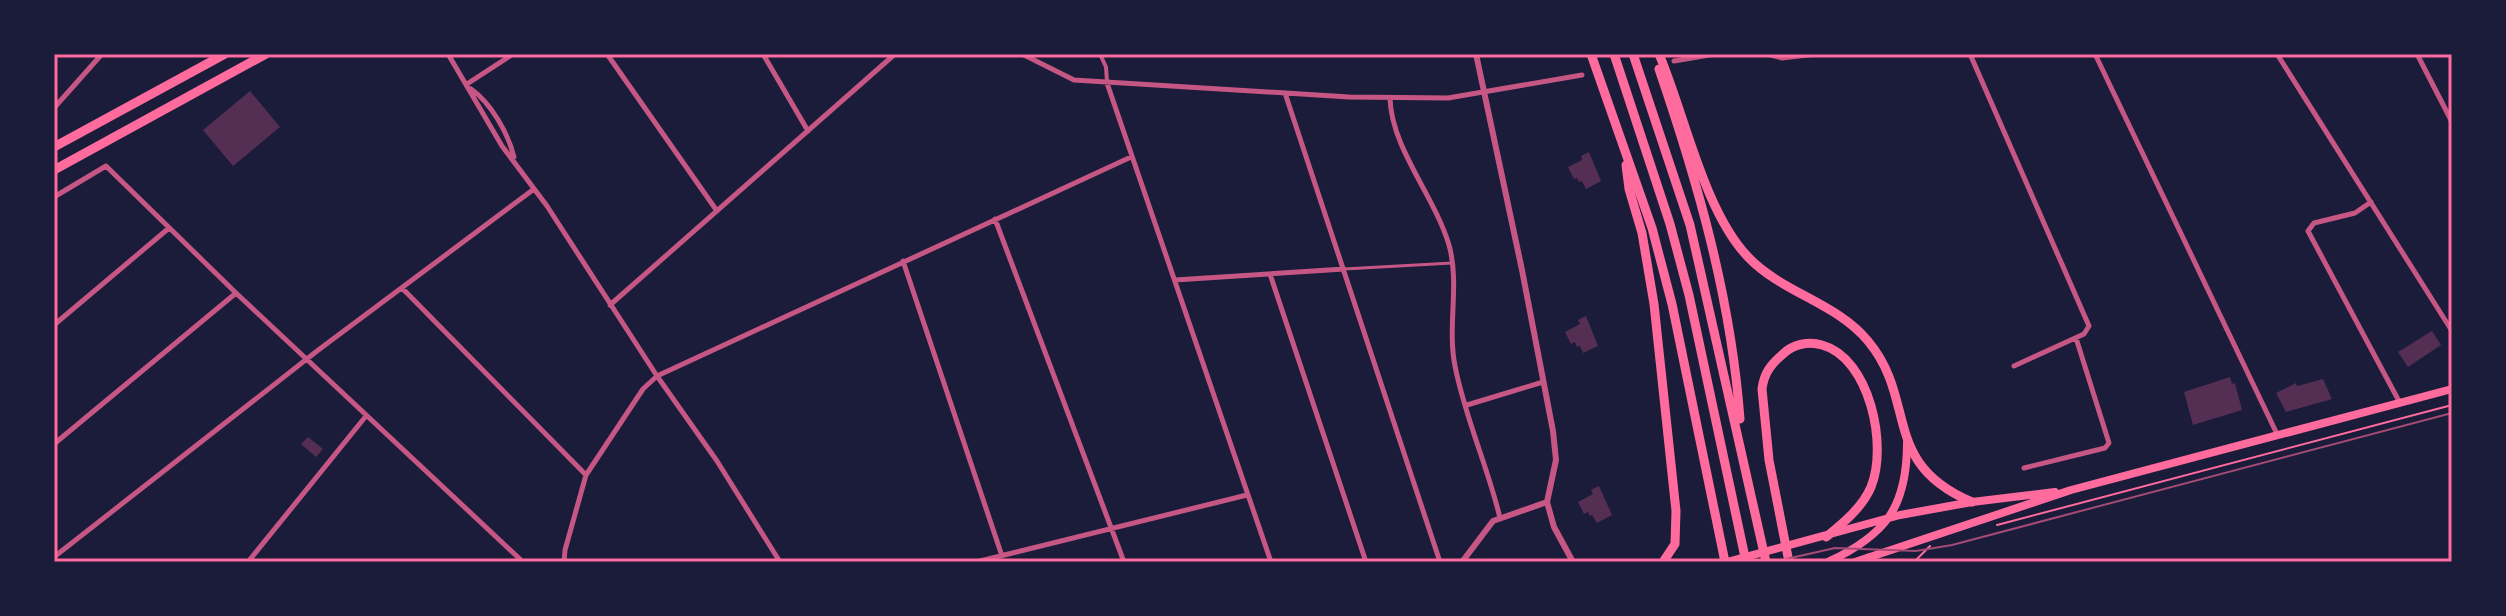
<svg xmlns="http://www.w3.org/2000/svg" width="2506" height="616" font-family="'Playfair Display',serif">
<style>
.building{fill:#542f53}
.lines{fill:none;stroke-linecap:round;stroke-linejoin:round}
.path{stroke:#ff6b9d;stroke-width:2}
.service{stroke:#c65784;stroke-width:3}
.pedestrian{stroke:#c65784;stroke-width:4}
.minor{stroke:#c65784;stroke-width:5}
.tertiary{stroke:#c65784;stroke-width:6}
.primary{stroke:#ff6b9d;stroke-width:8}
.trunk{stroke:#ff6b9d;stroke-width:9}
.motorway{stroke:#ff6b9d;stroke-width:9}
.tram{stroke:#a44b75;stroke-width:2}
.neatline{fill:none;stroke:#ff6b9d;stroke-width:3}
</style>
<rect width="100%" height="100%" fill="#1b1b3a"/>
<path class="building" d="M 250,91 L 280,127 L 233,166 L 203,130 Z
M 1589,152 L 1601,181 L 1586,189 L 1582,181 L 1579,182 L 1577,178 L 1574,179 L 1568,167 L 1582,160 L 1581,156 Z
M 1586,316 L 1598,346 L 1583,353 L 1580,346 L 1577,347 L 1575,342 L 1571,344 L 1565,332 L 1580,324 L 1578,320 Z
M 2432,331 L 2441,345 L 2408,367 L 2398,352 Z
M 2230,377 L 2232,384 L 2235,383 L 2242,410 L 2193,425 L 2184,392 Z
M 2323,379 L 2332,399 L 2286,412 L 2276,393 L 2296,383 L 2297,386 Z
M 308,437 L 323,449 L 316,457 L 301,444 Z
M 1599,486 L 1612,515 L 1597,523 L 1592,515 L 1590,516 L 1588,512 L 1584,514 L 1578,502 L 1593,494 L 1591,490 Z"/>
<g class="lines">
<path class="path" d="M 1997,525 L 2452,405
M 1914,562 L 1930,546"/>
<path class="service" d="M 1344,269 L 1452,263"/>
<path class="pedestrian" d="M 1100,54 L 1106,67 L 1107,82"/>
<path class="minor" d="M 448,54 L 502,146 L 547,206 L 657,376 L 717,461 L 780,562
M 607,54 L 717,211
M 763,54 L 808,131
M 1022,54 L 1074,80 L 1349,97 L 1448,98 L 1582,75
M 1767,54 L 1782,58 L 1816,54
M 1970,54 L 2089,326 L 2084,334 L 2014,366
M 2095,54 L 2277,434
M 2277,54 L 2452,331
M 2417,54 L 2452,122
M 1674,61 L 1715,54
M 1107,83 L 1271,562
M 467,84 L 513,54
M 471,89 C 491,103 508,133 514,157
M 1285,93 L 1440,562
M 1390,99 C 1392,149 1434,195 1449,245 C 1460,284 1447,326 1455,366 C 1465,418 1488,467 1500,518
M 54,108 L 102,54
M 54,197 L 106,166 L 236,293 L 523,562
M 2371,202 L 2355,213 L 2314,223 L 2308,231 L 2400,403
M 995,219 L 1124,562
M 903,261 L 1002,556
M 1270,274 L 1366,562
M 1175,280 L 1344,269
M 402,288 L 586,475
M 610,305 L 895,54
M 54,325 L 169,228
M 1467,405 L 1543,382
M 54,444 L 236,293
M 2024,468 L 2105,448 L 2109,443 L 2076,338
M 54,557 L 317,351 L 534,189
M 248,562 L 366,416
M 564,562 L 565,550 L 586,475 L 643,389 L 657,376 L 1131,157
M 976,562 L 1247,495"/>
<path class="tertiary" d="M 1476,54 L 1522,270 L 1553,431 L 1556,460 L 1547,502 L 1554,527 L 1573,562
M 1462,562 L 1493,521 L 1547,502"/>
<path class="primary" d="M 1727,562 L 1900,515 L 1972,502 L 2055,492
M 1828,562 C 1886,535 1907,507 1907,443
M 1855,562 L 2071,490 L 2452,389"/>
<path class="trunk" d="M 1591,54 L 1652,228 L 1672,304 L 1725,562
M 1614,54 L 1670,224 L 1689,295 L 1746,562
M 1633,54 L 1690,225 L 1766,562
M 1659,54 C 1685,115 1704,212 1749,258 C 1783,293 1837,303 1868,341 C 1918,401 1880,463 1972,502
M 1659,69 C 1698,183 1731,298 1740,419
M 1626,165 L 1629,189 L 1642,233 L 1654,304 L 1676,511 L 1675,544 L 1663,562
M 1789,562 L 1769,460 L 1762,389 C 1764,373 1771,364 1783,354 C 1793,344 1809,341 1822,345 C 1870,358 1888,446 1871,487 C 1862,508 1843,523 1826,537
M 1867,562 L 1869,558"/>
<path class="motorway" d="M 54,147 L 225,54
M 54,170 L 266,54"/>
<path class="tram" d="M 1773,562 L 1835,548 L 1916,551 L 1952,545 L 2452,413"/>
</g>
<rect width="2506" height="616" fill="none" stroke="#1b1b3a" stroke-width="112"/>
<rect x="56" y="56" width="2394" height="504" class="neatline"/>
</svg>
